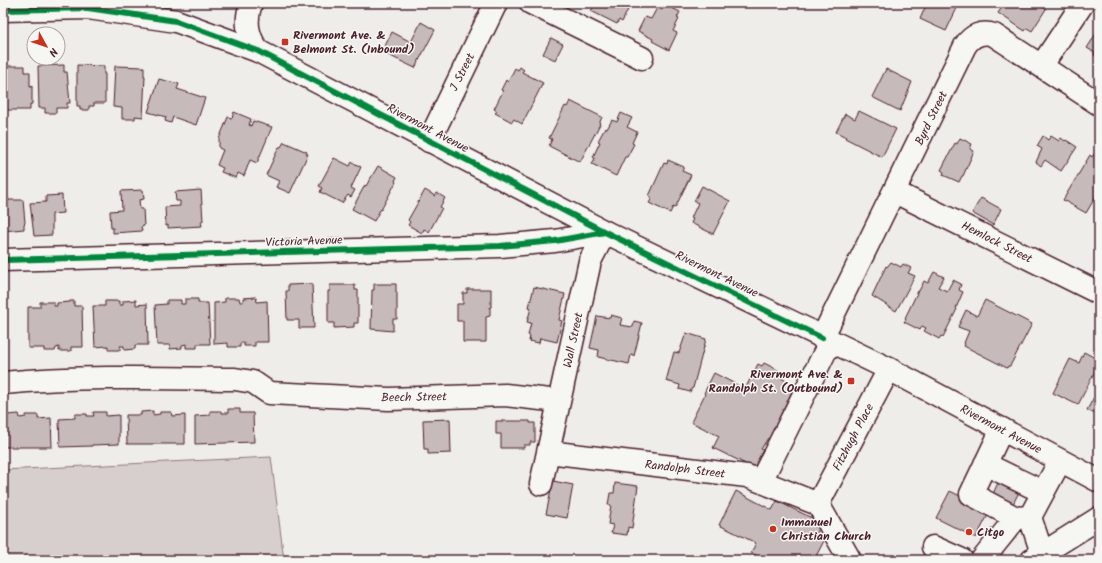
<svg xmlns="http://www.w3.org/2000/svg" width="1102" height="563" font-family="Kalam,sans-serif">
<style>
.green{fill:#d7cfce;stroke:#90777c}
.building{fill:#c6babb;stroke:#4a1f2b}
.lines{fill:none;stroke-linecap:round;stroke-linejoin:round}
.minor-casing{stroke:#4a1f2b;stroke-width:25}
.major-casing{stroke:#4a1f2b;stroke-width:25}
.minor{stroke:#f6f6f2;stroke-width:22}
.major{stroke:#f6f6f2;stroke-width:22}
.cycleway-casing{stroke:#f6f6f2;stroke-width:8}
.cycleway{stroke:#00873e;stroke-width:6}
.poi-dot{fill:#c8321e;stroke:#f6f6f2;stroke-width:1.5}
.labels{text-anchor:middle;stroke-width:3;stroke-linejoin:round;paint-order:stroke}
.poi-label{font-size:12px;font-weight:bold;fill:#4a1f2b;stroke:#f6f6f2;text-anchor:start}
.street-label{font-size:12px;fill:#4a1f2b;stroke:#f6f6f2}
</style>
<rect width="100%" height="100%" fill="#efedea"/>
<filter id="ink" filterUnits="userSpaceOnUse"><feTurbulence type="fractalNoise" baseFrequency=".025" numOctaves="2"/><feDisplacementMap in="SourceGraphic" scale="8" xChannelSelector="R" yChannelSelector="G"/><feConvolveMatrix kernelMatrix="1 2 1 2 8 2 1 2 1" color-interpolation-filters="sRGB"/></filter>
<g filter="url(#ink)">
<path class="green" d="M 271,457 L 284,560 L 3,560 L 3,470 Z"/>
<path class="building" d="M 593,3 L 631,3 L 622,22 L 619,20 L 617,24 L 591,11 L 595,4 Z
M 927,3 L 952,3 L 958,6 L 946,31 L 920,19 Z
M 1005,3 L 1042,3 L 1041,6 L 1046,9 L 1032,31 L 1027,28 L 1025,31 L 998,13 Z
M 664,4 L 680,12 L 677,18 L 679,19 L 673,31 L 677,33 L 669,50 L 652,41 L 653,39 L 638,31 L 645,17 L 651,19 L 657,8 L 662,10 Z
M 421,22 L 435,30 L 415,68 L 382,52 L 392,32 L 411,42 Z
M 1098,31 L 1099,31 L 1099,58 L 1094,55 L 1095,53 L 1087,48 Z
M 551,38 L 563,44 L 555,60 L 543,54 Z
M 64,65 L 64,72 L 67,72 L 70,103 L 67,103 L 67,108 L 56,108 L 56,113 L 45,113 L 45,108 L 39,108 L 38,66 Z
M 77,65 L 104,66 L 104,74 L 105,74 L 105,103 L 94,103 L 94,106 L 89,106 L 89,110 L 80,110 L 80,106 L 77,106 Z
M 3,66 L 25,66 L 25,72 L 30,72 L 30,87 L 32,86 L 32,104 L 30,104 L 30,110 L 3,110 Z
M 115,66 L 144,67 L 144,76 L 145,76 L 143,117 L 135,116 L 135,119 L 122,119 L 122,108 L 113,107 Z
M 520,67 L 524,70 L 522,72 L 543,83 L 522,124 L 514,119 L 512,122 L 495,113 L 497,111 L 494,109 L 503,91 L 501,90 L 506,80 L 508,82 L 515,68 L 518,70 Z
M 886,69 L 912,82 L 900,111 L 872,97 Z
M 159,79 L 179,84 L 177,89 L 205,98 L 196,125 L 173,117 L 171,123 L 165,121 L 166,117 L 148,112 Z
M 570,101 L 602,117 L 599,124 L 600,124 L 580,162 L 549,146 L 552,139 L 549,138 L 565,106 L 567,107 Z
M 859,111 L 896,129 L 882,157 L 845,138 L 846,137 L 836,132 L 845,114 L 855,119 Z
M 234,112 L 251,119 L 249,125 L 251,126 L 253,121 L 272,127 L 257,163 L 250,160 L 244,176 L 238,173 L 236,178 L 221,172 L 223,168 L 217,165 L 223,150 L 219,148 L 219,139 L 228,117 L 232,118 Z
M 621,113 L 632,118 L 627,127 L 637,132 L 632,143 L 634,144 L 627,157 L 625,157 L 616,176 L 592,164 L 595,158 L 593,157 L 600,142 L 598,141 L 605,128 L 607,129 L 612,120 L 617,122 Z
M 1043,136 L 1048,140 L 1051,136 L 1059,141 L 1061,138 L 1065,141 L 1066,140 L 1077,147 L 1061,171 L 1045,160 L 1041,166 L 1036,162 L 1042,149 L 1037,146 Z
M 960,138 L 972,144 L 970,149 L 974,151 L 963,176 L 962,176 L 959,182 L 943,175 L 944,172 L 941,170 L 955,143 L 957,144 Z
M 284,142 L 307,152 L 306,154 L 308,154 L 290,193 L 276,187 L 279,181 L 266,175 L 279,147 L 281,147 Z
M 1094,154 L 1099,157 L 1097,160 L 1099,161 L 1099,191 L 1086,213 L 1063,200 L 1090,155 L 1092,157 Z
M 334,158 L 350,166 L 352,162 L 361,167 L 351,188 L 355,190 L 351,197 L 348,195 L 342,203 L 320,192 L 322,188 L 319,186 Z
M 668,160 L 684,167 L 682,171 L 691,175 L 675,208 L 673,207 L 670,213 L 649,203 L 652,198 L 649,196 L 664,163 L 667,164 Z
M 378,166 L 397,177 L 395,181 L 396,182 L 381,210 L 380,210 L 374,221 L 352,209 L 365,185 L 366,186 Z
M 702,186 L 730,201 L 713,234 L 691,223 L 693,219 L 691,218 L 698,203 L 694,201 Z
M 143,190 L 144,199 L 139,200 L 140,209 L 143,209 L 144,226 L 141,227 L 142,231 L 113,233 L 113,228 L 111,228 L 110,211 L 122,210 L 121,191 Z
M 201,190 L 203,221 L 201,221 L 202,226 L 168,228 L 168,225 L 166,226 L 165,207 L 180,206 L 180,201 L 176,201 L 175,192 Z
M 425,190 L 435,196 L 437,193 L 445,198 L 440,207 L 442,208 L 429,232 L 424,229 L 422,233 L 408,225 L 410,222 L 408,220 Z
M 62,195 L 63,213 L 52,214 L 52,235 L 34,236 L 30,203 L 46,202 L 46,196 Z
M 3,197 L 8,197 L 8,200 L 23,200 L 25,223 L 24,224 L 24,229 L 3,231 Z
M 981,198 L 1001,209 L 993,225 L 972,213 Z
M 891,262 L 901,267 L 903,264 L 911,268 L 908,273 L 915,276 L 896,311 L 872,296 L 886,266 L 887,267 Z
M 934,272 L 944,277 L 938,287 L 947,291 L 953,280 L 961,284 L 959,290 L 963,292 L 956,308 L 957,309 L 943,337 L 941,336 L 939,339 L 924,331 L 926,328 L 922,326 L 920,330 L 904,322 L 906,319 L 905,318 L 918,291 L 919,291 L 924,281 L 928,283 Z
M 312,284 L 314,328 L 299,328 L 299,320 L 287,320 L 286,291 L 288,291 L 288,285 Z
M 374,284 L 396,284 L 396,292 L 397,292 L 397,319 L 393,319 L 393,331 L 371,329 L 372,290 L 374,290 Z
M 330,285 L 355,285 L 355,290 L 358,290 L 358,323 L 354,323 L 354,327 L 334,328 L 334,323 L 328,323 L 328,291 L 330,291 Z
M 534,287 L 565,294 L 559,320 L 562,321 L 557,342 L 540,338 L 539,343 L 529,341 L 530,336 L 528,335 L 531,323 L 527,322 L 531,308 L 529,307 Z
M 467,289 L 491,289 L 491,307 L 490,307 L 490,316 L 486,317 L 486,342 L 463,342 L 463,321 L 457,321 L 457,304 L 463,304 L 463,293 L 467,293 Z
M 256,297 L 257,302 L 267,301 L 268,342 L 255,342 L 255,346 L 244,346 L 244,343 L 240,343 L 240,347 L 228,347 L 228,343 L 214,344 L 214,303 L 225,302 L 225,298 L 239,298 L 240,302 L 243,302 L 243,298 Z
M 185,299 L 198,299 L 198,303 L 208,303 L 210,344 L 197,344 L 197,348 L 186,348 L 186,344 L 182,345 L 182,348 L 170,349 L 170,345 L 157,345 L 155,305 L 167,304 L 167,300 L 181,300 L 181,304 L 185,304 Z
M 136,300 L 136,305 L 147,304 L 148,345 L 135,345 L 135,349 L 124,350 L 124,346 L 120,346 L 120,350 L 108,350 L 108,346 L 95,347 L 93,306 L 105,306 L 105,301 L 119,301 L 119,305 L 123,305 L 123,301 Z
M 985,300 L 1032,324 L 1010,366 L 1008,366 L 1007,368 L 964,346 L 965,344 L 964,343 L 969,331 L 958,327 L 966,310 L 977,316 Z
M 70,301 L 74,301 L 74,306 L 82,306 L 83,347 L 71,347 L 71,351 L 59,351 L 59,347 L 56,348 L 55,351 L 44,351 L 44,348 L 28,348 L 28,307 L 40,307 L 40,302 L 54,302 L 54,306 L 57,306 L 57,303 L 70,302 Z
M 611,315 L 622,318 L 620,325 L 633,327 L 634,321 L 642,323 L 634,356 L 631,355 L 629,364 L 598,357 L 599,350 L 590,348 L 597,316 L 610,318 Z
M 686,333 L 706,339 L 693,388 L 692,388 L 690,392 L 679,389 L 680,385 L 666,381 L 674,352 L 679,353 Z
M 1084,352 L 1099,360 L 1099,363 L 1078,405 L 1053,393 L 1070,359 L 1079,363 Z
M 764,363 L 778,370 L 776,373 L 782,376 L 781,378 L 795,385 L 769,439 L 768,438 L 761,449 L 763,450 L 754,468 L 713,448 L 719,436 L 691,422 L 705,394 L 704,393 L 714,373 L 745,389 L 758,364 L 762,366 Z
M 1099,388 L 1099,416 L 1087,410 Z
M 228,409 L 240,409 L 240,413 L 253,413 L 254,442 L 195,444 L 195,416 L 210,415 L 210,411 L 221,411 L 221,413 L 228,413 Z
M 153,411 L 153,415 L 160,414 L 160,412 L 171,412 L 172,416 L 185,415 L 185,444 L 127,444 L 126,415 L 141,415 L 141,412 Z
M 93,412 L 106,412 L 106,416 L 119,415 L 119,444 L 92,445 L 92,446 L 60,447 L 59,419 L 75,418 L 75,414 L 87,414 L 87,416 L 94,416 Z
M 19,414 L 20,418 L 26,417 L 26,415 L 38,415 L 38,419 L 51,418 L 52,447 L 3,447 L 3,418 L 7,418 L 7,415 Z
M 450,419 L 451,453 L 428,454 L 428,449 L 424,449 L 423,420 Z
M 496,421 L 530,421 L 530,423 L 535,423 L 535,442 L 530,442 L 530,445 L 524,445 L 524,448 L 501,448 L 501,434 L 496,434 Z
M 1001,476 L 1022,486 L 1012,506 L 992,496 Z
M 553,481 L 573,485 L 567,518 L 546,514 Z
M 615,483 L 638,486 L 632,528 L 628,527 L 627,535 L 611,533 L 613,525 L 608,524 L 611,505 L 608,505 L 610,493 L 614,493 Z
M 736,491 L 772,510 L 777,501 L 822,523 L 817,533 L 826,537 L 814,560 L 768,560 L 763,557 L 762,560 L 754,559 L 756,555 L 751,553 L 756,543 L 719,525 Z
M 950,491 L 990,511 L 976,538 L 936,518 Z"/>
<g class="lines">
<defs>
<path id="minor" d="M 251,3 C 245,21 247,35 258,51
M 531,3 L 642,58
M 1042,65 L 1083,3
M 429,141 L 496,3
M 895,192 L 1099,293
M 3,260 L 500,246 L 555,241 L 605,232
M 822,338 L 965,46 C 972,35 982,31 994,35 L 1099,104
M 3,383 C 80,376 159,378 235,379 L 253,382 L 269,393 L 389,399 L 505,395 L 559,401
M 1002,429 L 971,494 L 1016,518 L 1030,517 L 1060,461
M 548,452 L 747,476 L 818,504
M 985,464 L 1043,492
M 761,481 L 830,342
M 541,484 L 590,261 L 605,232
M 818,504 L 889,369
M 818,504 L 850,560
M 1030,517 L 1042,553
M 933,547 L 962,560
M 982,560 L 1016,518
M 1032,560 L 1099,518"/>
<path id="major" d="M 3,10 L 88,8 L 176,21 L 258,51 L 605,232 L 889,369 L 1099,481"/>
</defs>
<use href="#minor" class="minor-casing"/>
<use href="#major" class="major-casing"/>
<use href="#minor" class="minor"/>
<use href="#major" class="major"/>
<defs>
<path id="cycleway" d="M 3,10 L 88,8 L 176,21 L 258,51 L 605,232 L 822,338
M 3,260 L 500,246 L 555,241 L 605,232"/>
</defs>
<use href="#cycleway" class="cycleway-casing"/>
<use href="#cycleway" class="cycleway"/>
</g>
</g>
<g class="poi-dot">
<rect x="281" y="38" width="8" height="8" rx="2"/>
<rect x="847" y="377" width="8" height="8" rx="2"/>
<circle cx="773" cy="529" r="4"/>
<circle cx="969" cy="532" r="4"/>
</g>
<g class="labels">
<g class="poi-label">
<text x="293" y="39">Rivermont Ave. &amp;<tspan x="293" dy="14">Belmont St. (Inbound)</tspan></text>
<text x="843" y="378" text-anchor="end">Rivermont Ave. &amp;<tspan x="843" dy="14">Randolph St. (Outbound)</tspan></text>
<text x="781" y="526">Immanuel<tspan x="781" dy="14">Christian Church</tspan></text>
<text x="977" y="536">Citgo</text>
</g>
<g class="street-label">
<text transform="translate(462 72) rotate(-63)" y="4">J Street</text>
<text transform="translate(931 118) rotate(-64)" y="4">Byrd Street</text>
<text transform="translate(428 128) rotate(28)" y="4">Rivermont Avenue</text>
<text transform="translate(304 241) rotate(-2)" y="4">Victoria Avenue</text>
<text transform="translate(997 242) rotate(27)" y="4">Hemlock Street</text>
<text transform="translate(717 274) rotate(26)" y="4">Rivermont Avenue</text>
<text transform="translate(573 340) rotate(-78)" y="4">Wall Street</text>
<text transform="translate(414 397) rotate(-1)" y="4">Beech Street</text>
<text transform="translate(1001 429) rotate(28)" y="4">Rivermont Avenue</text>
<text transform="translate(853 437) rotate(-62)" y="4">Fitzhugh Place</text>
<text transform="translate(685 469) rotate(7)" y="4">Randolph Street</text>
</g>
</g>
<rect width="1102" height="563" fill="none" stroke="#f6f6f2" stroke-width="16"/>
<rect x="8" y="8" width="1086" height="547" fill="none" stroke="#4a1f2b" stroke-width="1.5" filter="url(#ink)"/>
<g transform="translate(46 46) rotate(130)"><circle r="19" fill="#f6f6f2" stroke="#b1a0a2"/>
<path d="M0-3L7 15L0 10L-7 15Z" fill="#c8321e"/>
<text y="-6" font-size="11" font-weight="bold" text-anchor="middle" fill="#4a1f2b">N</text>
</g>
</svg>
